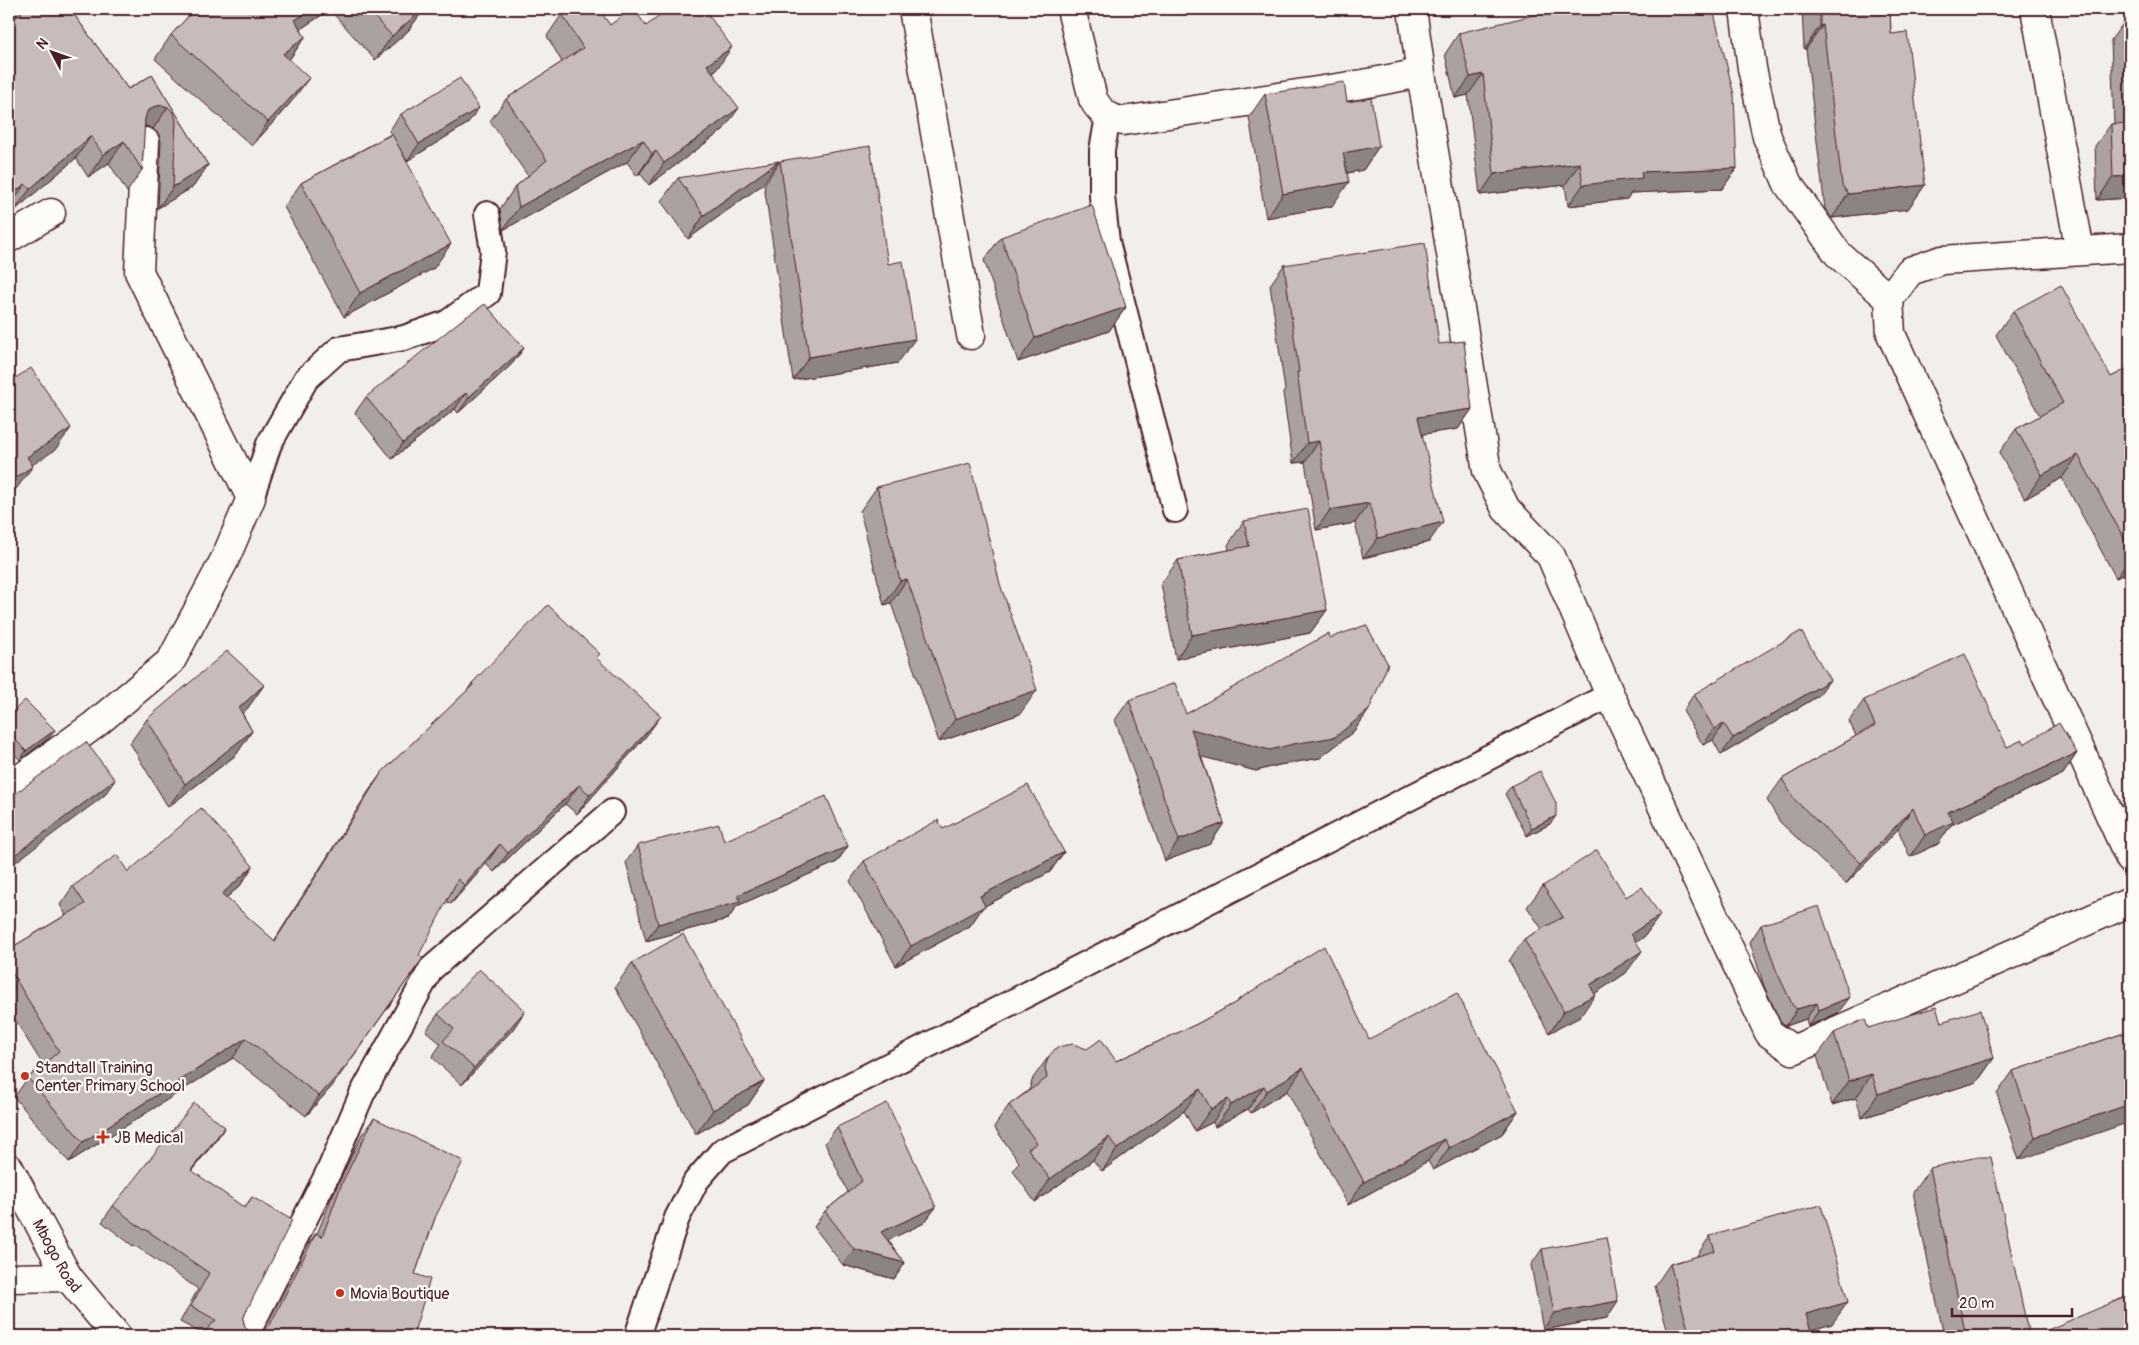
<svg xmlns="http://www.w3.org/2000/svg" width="2139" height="1345" font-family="Pangolin,sans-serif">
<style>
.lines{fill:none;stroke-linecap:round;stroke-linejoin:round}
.service-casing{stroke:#4a1f2b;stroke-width:28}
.minor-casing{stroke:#4a1f2b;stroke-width:31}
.secondary-casing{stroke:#4a1f2b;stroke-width:31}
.service{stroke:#fdfcf7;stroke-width:24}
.minor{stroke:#fdfcf7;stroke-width:28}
.secondary{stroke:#fdfcf7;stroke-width:28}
.wall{fill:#aca1a1;stroke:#4a1f2b}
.shaded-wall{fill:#8c8383;stroke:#4a1f2b}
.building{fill:#c8bbbb;stroke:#4a1f2b}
.poi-dot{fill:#c8321e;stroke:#fdfcf7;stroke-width:2}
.labels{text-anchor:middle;stroke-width:4.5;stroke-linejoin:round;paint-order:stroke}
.poi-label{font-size:16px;fill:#4a1f2b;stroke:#fdfcf7;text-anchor:start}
.street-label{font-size:16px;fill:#4a1f2b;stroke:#fdfcf7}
</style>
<rect width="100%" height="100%" fill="#f2efeb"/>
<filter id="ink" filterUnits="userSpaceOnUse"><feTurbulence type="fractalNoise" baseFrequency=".02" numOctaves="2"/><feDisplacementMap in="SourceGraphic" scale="10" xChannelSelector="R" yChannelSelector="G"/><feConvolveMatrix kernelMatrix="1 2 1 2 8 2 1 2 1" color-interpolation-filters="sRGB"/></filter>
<g filter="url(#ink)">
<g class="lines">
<defs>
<path id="service" d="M 1108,117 L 1102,150 L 1102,196 L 1107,242 L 1175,510
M 251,498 L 269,444 L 306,379 L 339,349 L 404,338 L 447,323 L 488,293 L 493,251 L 487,214
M 246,1336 L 330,1169 L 362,1094 L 431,969 L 612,812
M 637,1336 L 677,1218 L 696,1181 L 722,1151 L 1610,695"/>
<path id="minor" d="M 913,9 L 971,335
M 1071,9 L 1093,99 C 1100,112 1109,119 1123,121 L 1363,84 L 1421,73 L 1412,9
M 1744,9 L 1752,68 L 1767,137 L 1788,184 L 1838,254 L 1889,299
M 2035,9 L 2080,251
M 1421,73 L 1487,471 L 1506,509 L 1551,556 L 1610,695 L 1769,1033 L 1793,1050 L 2130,902
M 9,238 L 51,213
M 2130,248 L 1942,260 L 1910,271 L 1889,299 L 1891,334 L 2130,859
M 9,787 L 94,725 L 171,661 L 225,559 L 251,498 L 139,272 L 145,142
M 9,1278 L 68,1277"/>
<g id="secondary">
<path id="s1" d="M 9,1168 L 68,1277 L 117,1336"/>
</g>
</defs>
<use href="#service" class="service-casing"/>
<use href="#minor" class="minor-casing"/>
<use href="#secondary" class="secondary-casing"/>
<use href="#service" class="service"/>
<use href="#minor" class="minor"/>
<use href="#secondary" class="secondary"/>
</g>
<path class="wall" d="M 9,9 L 70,9 L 128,89 L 152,75 L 208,165 L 193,187 L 158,208 L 161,142 L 159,134 L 153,129 L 146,126 L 144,127 L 142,170 L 127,192 L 109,163 L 88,177 L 76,158 L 14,211 L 10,206 L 9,207 Z
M 195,9 L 424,9 L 408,31 L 375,60 L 330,10 L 300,29 L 305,37 L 289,60 L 292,101 L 252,146 L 155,59 L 171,35 Z
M 1802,9 L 1890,9 L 1891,34 L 1925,185 L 1908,209 L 1832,218 L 1825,209 L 1806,49 L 1804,49 Z
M 2126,9 L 2130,9 L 2130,198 L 2097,200 L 2095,146 L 2111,124 L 2114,124 L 2111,40 L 2127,18 Z
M 562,14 L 610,25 L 646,26 L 717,69 L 713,72 L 723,130 L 649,185 L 640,173 L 637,176 L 627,162 L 503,230 L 500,209 L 515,187 L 528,176 L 490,121 L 506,99 L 562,62 L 547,36 Z
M 1459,33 L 1737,168 L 1722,189 L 1631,193 L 1627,199 L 1568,206 L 1565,185 L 1480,195 L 1468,95 L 1455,98 L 1445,54 Z
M 1265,94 L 1347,102 L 1379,146 L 1363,170 L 1347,173 L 1332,206 L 1266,218 L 1249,117 Z
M 401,114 L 467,124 L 407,161 L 397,144 L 434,268 L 344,317 L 284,207 L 301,183 L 391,134 L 389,131 Z
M 780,161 L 898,363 L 793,380 L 764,185 Z
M 678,178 L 762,185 L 688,239 L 661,201 Z
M 1001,237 L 1126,307 L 1109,331 L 1018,362 L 984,260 Z
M 1284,265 L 1439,344 L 1472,409 L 1458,429 L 1422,434 L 1429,542 L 1363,558 L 1355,523 L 1316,530 L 1305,462 L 1293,463 L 1283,393 L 1285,390 L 1270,285 Z
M 2013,311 L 2111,377 L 2130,368 L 2130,571 L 2116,578 L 2062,478 L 2025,499 L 1999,453 L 2016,429 L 2040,416 L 1996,335 Z
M 524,348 L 512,364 L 458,413 L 455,409 L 392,459 L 355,413 L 366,397 Z
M 877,487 L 1020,714 L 939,742 L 891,603 L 884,605 L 860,511 Z
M 1244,521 L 1327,610 L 1310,633 L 1176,659 L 1161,584 L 1178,560 L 1229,550 L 1228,545 Z
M 1330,638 L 1369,710 L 1354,731 L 1320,758 L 1279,765 L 1256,771 L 1201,756 L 1224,823 L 1210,844 L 1165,861 L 1115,720 L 1129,700 L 1186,714 Z
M 596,659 L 647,735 L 577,814 L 565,804 L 494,872 L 486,864 L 451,904 L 446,901 L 333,1085 L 306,1116 L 233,1058 L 69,1162 L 14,1097 L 28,1078 L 43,1065 L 9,1010 L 9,949 L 66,915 L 60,905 L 73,886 L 128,872 L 253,866 L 240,886 L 226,898 L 274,941 L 368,792 L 382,772 L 467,691 L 472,683 Z
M 264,685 L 247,709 L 242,713 L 252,731 L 236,755 L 168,807 L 130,743 L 147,719 Z
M 1694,694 L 1818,696 L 1721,755 L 1713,740 L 1703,745 L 1683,711 Z
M 1864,700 L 2007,747 L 2024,744 L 2077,753 L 2063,774 L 1951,825 L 1938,844 L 1910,857 L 1898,829 L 1846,884 L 1780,822 L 1767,800 L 1782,779 L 1856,736 L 1849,721 Z
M 9,715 L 55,730 L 49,738 L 20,760 L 9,748 Z
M 1511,786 L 1550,824 L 1527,836 L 1505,794 Z
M 943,829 L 1064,852 L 1050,872 L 983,907 L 970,926 L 896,966 L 850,881 L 864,861 Z
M 638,845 L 848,846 L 837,862 L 737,906 L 728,919 L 646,941 L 626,862 Z
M 1543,886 L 1626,897 L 1660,915 L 1644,937 L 1636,942 L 1626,973 L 1594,994 L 1580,1017 L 1549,1033 L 1509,961 L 1524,939 L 1542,929 L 1527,907 Z
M 1761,925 L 1838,1013 L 1808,1026 L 1806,1019 L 1786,1026 L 1781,1023 L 1764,986 L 1750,942 Z
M 632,963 L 764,1081 L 748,1105 L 696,1134 L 615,987 Z
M 1239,999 L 1369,1039 L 1518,1111 L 1502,1134 L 1433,1170 L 1428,1161 L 1348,1205 L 1287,1091 L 1251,1113 L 1248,1109 L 1215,1127 L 1213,1122 L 1195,1131 L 1184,1111 L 1102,1171 L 1093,1160 L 1035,1202 L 1013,1171 L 1019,1162 L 994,1127 L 1009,1105 L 1029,1090 L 1033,1078 L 1049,1056 L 1116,1061 L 1197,1024 L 1237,1002 Z
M 438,1014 L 514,1028 L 462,1085 L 432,1057 L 441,1044 L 426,1031 Z
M 1941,1022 L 1994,1058 L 1977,1082 L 1862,1118 L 1856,1098 L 1832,1105 L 1817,1056 L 1834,1033 L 1868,1028 Z
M 2130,1031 L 2019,1160 L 1997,1094 L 2013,1071 Z
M 374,1118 L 435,1218 L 415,1274 L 413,1336 L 203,1334 L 180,1322 L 198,1289 L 134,1245 L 133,1246 L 102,1222 L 113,1206 L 225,1127 L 214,1143 L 191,1171 L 244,1208 L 252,1197 L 245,1314 L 243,1320 L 245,1327 L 251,1333 L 258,1334 L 263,1332 L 305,1249 L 316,1233 L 317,1234 L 331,1199 L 362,1134 Z
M 837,1127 L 936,1207 L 924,1223 L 888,1240 L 905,1263 L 894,1279 L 843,1265 L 814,1227 L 825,1211 L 848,1192 L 825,1143 Z
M 1930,1168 L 2029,1336 L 1944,1336 L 1913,1192 Z
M 1710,1236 L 1832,1324 L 1810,1330 L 1812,1336 L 1669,1336 L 1655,1286 L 1670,1264 L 1696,1257 Z
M 1542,1249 L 1607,1318 L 1543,1330 L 1531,1265 Z"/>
<path class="shaded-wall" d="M 313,9 L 330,9 L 279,44 L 295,20 Z
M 423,9 L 424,9 L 408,31 L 375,60 L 392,36 Z
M 1823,25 L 1806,49 L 1804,49 L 1820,26 Z
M 305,37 L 288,61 L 283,54 Z
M 732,47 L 717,69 L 692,87 L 707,65 Z
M 1483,74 L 1468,95 L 1455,98 L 1470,77 Z
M 309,78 L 292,101 L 252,146 L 268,122 Z
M 162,105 L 168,107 L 153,129 L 146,126 L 137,128 L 147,112 L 153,107 Z
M 479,108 L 467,124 L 407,161 L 419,144 Z
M 739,108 L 723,130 L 649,185 L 664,163 Z
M 91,136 L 76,158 L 14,211 L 30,189 Z
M 643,140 L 627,162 L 503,230 L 519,207 Z
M 124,141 L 109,163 L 88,177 L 103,155 Z
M 1379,146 L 1363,170 L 1327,177 L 1343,153 Z
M 656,151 L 640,173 L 637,176 L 652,154 Z
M 779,161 L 762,185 L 688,239 L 704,215 Z
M 1580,163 L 1565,185 L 1480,195 L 1494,174 Z
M 208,165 L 193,187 L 158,208 L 173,187 Z
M 1737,168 L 1722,189 L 1631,193 L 1627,199 L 1568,206 L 1583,185 L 1641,172 Z
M 2130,176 L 2130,198 L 2097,200 L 2113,177 Z
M 1349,182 L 1332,206 L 1266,218 L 1283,194 Z
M 25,184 L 10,206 L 9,207 L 9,197 Z
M 1925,185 L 1908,209 L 1832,218 L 1848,194 Z
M 451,244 L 434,268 L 344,317 L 360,293 Z
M 1126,307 L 1109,331 L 1018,362 L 1035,338 Z
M 915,339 L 898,363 L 793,380 L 809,357 Z
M 524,348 L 512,364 L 458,413 L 469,397 Z
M 466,393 L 455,409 L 392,459 L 403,443 Z
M 1472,409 L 1458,429 L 1404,437 L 1418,417 Z
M 71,428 L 55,450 L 11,479 L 27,457 Z
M 2130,438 L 2130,452 L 2126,440 Z
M 1319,441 L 1305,462 L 1293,463 L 1307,443 Z
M 2078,455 L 2062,478 L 2025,499 L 2042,475 Z
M 33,466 L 17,488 L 9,494 L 9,482 Z
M 1369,503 L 1355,523 L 1316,530 L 1330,510 Z
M 1443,522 L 1429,542 L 1363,558 L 1378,538 Z
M 2130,559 L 2130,571 L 2116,578 Z
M 907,579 L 891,603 L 884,605 L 900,581 Z
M 1327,610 L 1310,633 L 1176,659 L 1192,635 Z
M 1830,680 L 1818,696 L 1721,755 L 1733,738 Z
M 264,685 L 247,709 L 223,732 L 239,708 Z
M 1037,690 L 1020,714 L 939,742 L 955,719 Z
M 1369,710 L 1354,731 L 1320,758 L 1279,765 L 1256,771 L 1176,750 L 1191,729 Z
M 661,716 L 647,735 L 577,814 L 590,795 Z
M 1724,724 L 1713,740 L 1703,745 L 1714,729 Z
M 55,730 L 49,738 L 20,760 L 26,751 Z
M 252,731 L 236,755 L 168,807 L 185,784 Z
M 2077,753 L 2063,774 L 1951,825 L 1938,844 L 1910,857 L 1925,835 L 1948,812 Z
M 115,780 L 104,796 L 9,867 L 9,859 Z
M 579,785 L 565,804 L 494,872 L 508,853 Z
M 1913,808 L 1898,829 L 1846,884 L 1861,863 Z
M 1556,816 L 1550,824 L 1527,836 L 1532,828 Z
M 1224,823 L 1210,844 L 1165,861 L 1179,840 Z
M 500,844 L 486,864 L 451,904 L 464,885 Z
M 848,846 L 837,862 L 737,906 L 728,919 L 646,941 L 658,924 L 738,895 Z
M 1064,852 L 1050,872 L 983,907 L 970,926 L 896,966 L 911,946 L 980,896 Z
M 253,866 L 240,886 L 208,913 L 222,894 Z
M 1660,915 L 1644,937 L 1616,956 L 1631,934 Z
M 1642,951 L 1626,973 L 1582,1002 L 1595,995 L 1580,1017 L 1549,1033 L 1564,1011 L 1590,985 Z
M 423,958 L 333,1085 L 306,1116 L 319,1096 Z
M 1850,997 L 1838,1013 L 1808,1026 L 1819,1010 Z
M 1817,1003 L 1806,1019 L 1786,1026 L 1797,1009 Z
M 525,1011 L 514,1028 L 462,1085 L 474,1068 Z
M 246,1038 L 233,1058 L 69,1162 L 83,1142 Z
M 1994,1058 L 1977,1082 L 1862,1118 L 1878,1094 Z
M 1303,1068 L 1287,1091 L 1251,1113 L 1267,1091 Z
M 1872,1074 L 1856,1098 L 1832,1105 L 1849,1081 Z
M 764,1081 L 748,1105 L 696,1134 L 713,1110 Z
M 1264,1086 L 1248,1109 L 1215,1127 L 1231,1105 Z
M 1200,1089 L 1184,1111 L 1102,1171 L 1117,1149 Z
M 1228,1099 L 1213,1122 L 1195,1131 L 1211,1109 Z
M 2130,1104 L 2130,1122 L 2019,1160 L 2035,1137 Z
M 1518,1111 L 1502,1134 L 1433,1170 L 1449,1148 Z
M 225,1127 L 214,1143 L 179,1186 L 191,1170 Z
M 1109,1137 L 1093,1160 L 1035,1202 L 1050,1179 Z
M 1444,1139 L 1428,1161 L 1348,1205 L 1364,1182 Z
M 936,1207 L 924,1223 L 870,1249 L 881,1232 Z
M 854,1249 L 905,1263 L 894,1279 L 843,1265 Z
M 1618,1301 L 1607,1318 L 1543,1330 L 1554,1313 Z
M 1848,1302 L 1832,1324 L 1791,1336 L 1806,1314 Z
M 2130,1330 L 2130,1336 L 2103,1336 Z"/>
<path class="building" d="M 18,9 L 70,9 L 128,89 L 152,75 L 208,165 L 173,187 L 176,120 L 174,113 L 168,107 L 162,105 L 153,107 L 147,112 L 145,119 L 142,170 L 124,141 L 103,155 L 91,136 L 30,189 L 25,184 L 9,197 L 9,22 L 22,13 Z
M 195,9 L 313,9 L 295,20 L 305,37 L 283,54 L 309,78 L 268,122 L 171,35 Z
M 367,9 L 423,9 L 392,36 Z
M 570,9 L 599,9 L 610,25 L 632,9 L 634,9 L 646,26 L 669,9 L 704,9 L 732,47 L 707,65 L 739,108 L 664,163 L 656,151 L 652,154 L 643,140 L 519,207 L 515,187 L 547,160 L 506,99 L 583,48 L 562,14 Z
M 1559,9 L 1713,9 L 1734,95 L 1737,168 L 1641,172 L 1642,178 L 1583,185 L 1580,163 L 1494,174 L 1483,74 L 1470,77 L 1459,33 Z
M 1820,9 L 1890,9 L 1891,34 L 1907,32 L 1925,185 L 1848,194 L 1842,185 L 1823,25 L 1820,26 Z
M 2130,17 L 2130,103 L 2127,18 Z
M 460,78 L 479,108 L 419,144 L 401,114 Z
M 1344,82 L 1347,102 L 1371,98 L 1379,146 L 1343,153 L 1349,182 L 1283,194 L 1265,94 Z
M 2130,123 L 2130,176 L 2113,177 L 2111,124 Z
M 392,134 L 451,244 L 360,293 L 301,183 Z
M 870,146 L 888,264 L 903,261 L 915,339 L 809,357 L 780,161 Z
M 779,161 L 704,215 L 678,178 Z
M 1092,205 L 1126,307 L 1035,338 L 1001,237 Z
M 1425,243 L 1439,344 L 1464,341 L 1472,409 L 1418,417 L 1443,522 L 1378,538 L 1369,503 L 1330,510 L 1319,441 L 1307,443 L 1297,372 L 1299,372 L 1284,265 Z
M 2061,285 L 2111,377 L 2130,367 L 2130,438 L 2126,440 L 2130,447 L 2130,549 L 2078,455 L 2042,475 L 2016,429 L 2063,403 L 2013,311 Z
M 485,304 L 524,348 L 469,397 L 466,393 L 403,443 L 366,397 L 460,321 Z
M 31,368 L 71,428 L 27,457 L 33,466 L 9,482 L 9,382 Z
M 970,463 L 1000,584 L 1037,690 L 955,719 L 907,579 L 900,581 L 877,487 Z
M 1308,509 L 1327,610 L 1192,635 L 1178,560 L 1249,546 L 1244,521 Z
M 548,605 L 600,654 L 596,658 L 661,716 L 590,795 L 579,785 L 508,853 L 500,844 L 464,885 L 458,879 L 419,955 L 423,958 L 346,1066 L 319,1096 L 246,1038 L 83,1142 L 28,1078 L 59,1051 L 9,968 L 9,949 L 85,904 L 73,886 L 117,855 L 128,872 L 201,808 L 253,866 L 222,894 L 275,941 L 382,772 L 473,685 L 472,683 Z
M 1366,625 L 1388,664 L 1369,710 L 1335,737 L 1293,744 L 1270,750 L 1191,729 L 1224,823 L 1179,840 L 1129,700 L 1175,683 L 1186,714 L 1329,633 L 1330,638 Z
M 1801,631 L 1830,680 L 1733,738 L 1724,724 L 1714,729 L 1694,694 Z
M 227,651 L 264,685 L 239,708 L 252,731 L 185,784 L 147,719 Z
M 1965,654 L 2007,747 L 2022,740 L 2024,744 L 2059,723 L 2077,753 L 1948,812 L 1953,822 L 1925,835 L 1913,808 L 1861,863 L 1795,800 L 1782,779 L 1875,725 L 1864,700 Z
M 25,700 L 55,730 L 26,751 L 9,733 L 9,715 Z
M 86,742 L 115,780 L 9,859 L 9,798 Z
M 1540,771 L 1556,803 L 1556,816 L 1532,828 L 1511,786 Z
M 1028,785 L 1064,852 L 980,896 L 985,906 L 911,946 L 864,861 L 938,820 L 943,829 Z
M 826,796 L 848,846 L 738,895 L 740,902 L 658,924 L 638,845 L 719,824 L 724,841 Z
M 1597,850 L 1626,897 L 1642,887 L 1660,915 L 1631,934 L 1642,951 L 1590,985 L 1595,995 L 1564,1011 L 1524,939 L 1563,917 L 1543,886 Z
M 1819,906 L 1850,997 L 1819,1010 L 1817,1003 L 1797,1009 L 1793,1006 L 1776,970 L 1761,925 Z
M 683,934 L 764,1081 L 713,1110 L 632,963 Z
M 1324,946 L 1369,1039 L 1457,993 L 1518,1111 L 1449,1148 L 1444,1139 L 1364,1182 L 1303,1068 L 1267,1091 L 1264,1086 L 1231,1105 L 1228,1099 L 1211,1109 L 1200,1089 L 1117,1149 L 1109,1137 L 1050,1179 L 1028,1149 L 1037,1143 L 1009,1105 L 1047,1078 L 1045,1067 L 1049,1056 L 1057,1047 L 1073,1044 L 1087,1049 L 1101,1039 L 1116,1061 L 1197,1024 L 1240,1000 L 1239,999 Z
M 479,969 L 525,1011 L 474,1068 L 443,1041 L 454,1029 L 438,1014 Z
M 1936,1007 L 1941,1022 L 1980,1010 L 1994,1058 L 1878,1094 L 1872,1074 L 1849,1081 L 1834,1033 L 1865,1019 L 1868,1028 Z
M 2130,1031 L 2130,1104 L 2035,1137 L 2013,1071 Z
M 194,1103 L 225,1127 L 191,1170 L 245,1208 L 252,1197 L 292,1220 L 245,1314 L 243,1320 L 245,1327 L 251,1333 L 258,1334 L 265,1331 L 269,1327 L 316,1233 L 322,1237 L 342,1183 L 374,1118 L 463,1161 L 435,1218 L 415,1274 L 430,1279 L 413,1336 L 201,1336 L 216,1320 L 191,1306 L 209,1273 L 145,1229 L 144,1230 L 113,1206 Z
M 887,1103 L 936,1207 L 881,1232 L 905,1263 L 854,1249 L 825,1211 L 862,1181 L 837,1127 Z
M 1977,1157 L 1991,1157 L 2029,1336 L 1966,1336 L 1930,1168 Z
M 1821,1205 L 1848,1302 L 1806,1314 L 1812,1336 L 1690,1336 L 1670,1264 L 1715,1251 L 1710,1236 Z
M 1606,1237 L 1618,1301 L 1554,1313 L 1542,1249 Z
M 2130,1295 L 2130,1330 L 2103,1336 L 2038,1336 L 2038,1334 Z"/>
</g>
<g class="poi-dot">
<circle cx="25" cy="1076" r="5"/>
<path d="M100.5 1129.5h5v5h5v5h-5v5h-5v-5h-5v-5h5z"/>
<circle cx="340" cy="1293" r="5"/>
</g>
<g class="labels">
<g class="poi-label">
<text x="35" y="1073">Standtall Training<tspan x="35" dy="18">Center Primary School</tspan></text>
<text x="114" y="1143">JB Medical</text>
<text x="350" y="1299">Movia Boutique</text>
</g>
<g class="street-label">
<text dy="6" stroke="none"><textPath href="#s1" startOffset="100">Mbogo Road</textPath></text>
</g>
</g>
<rect width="2139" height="1345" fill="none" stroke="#fdfcf7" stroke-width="30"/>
<rect x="15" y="15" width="2109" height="1315" fill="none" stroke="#4a1f2b" stroke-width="2" filter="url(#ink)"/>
<g transform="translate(52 52) rotate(311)" stroke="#fdfcf7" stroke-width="4" paint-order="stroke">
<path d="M0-4L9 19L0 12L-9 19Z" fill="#4a1f2b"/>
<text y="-8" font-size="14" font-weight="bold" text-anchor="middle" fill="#4a1f2b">N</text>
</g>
<path d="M1952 1308v8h120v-8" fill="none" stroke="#4a1f2b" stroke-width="2.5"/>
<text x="1959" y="1308" font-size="15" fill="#4a1f2b" stroke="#fdfcf7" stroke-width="4" paint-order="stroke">20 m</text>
</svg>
